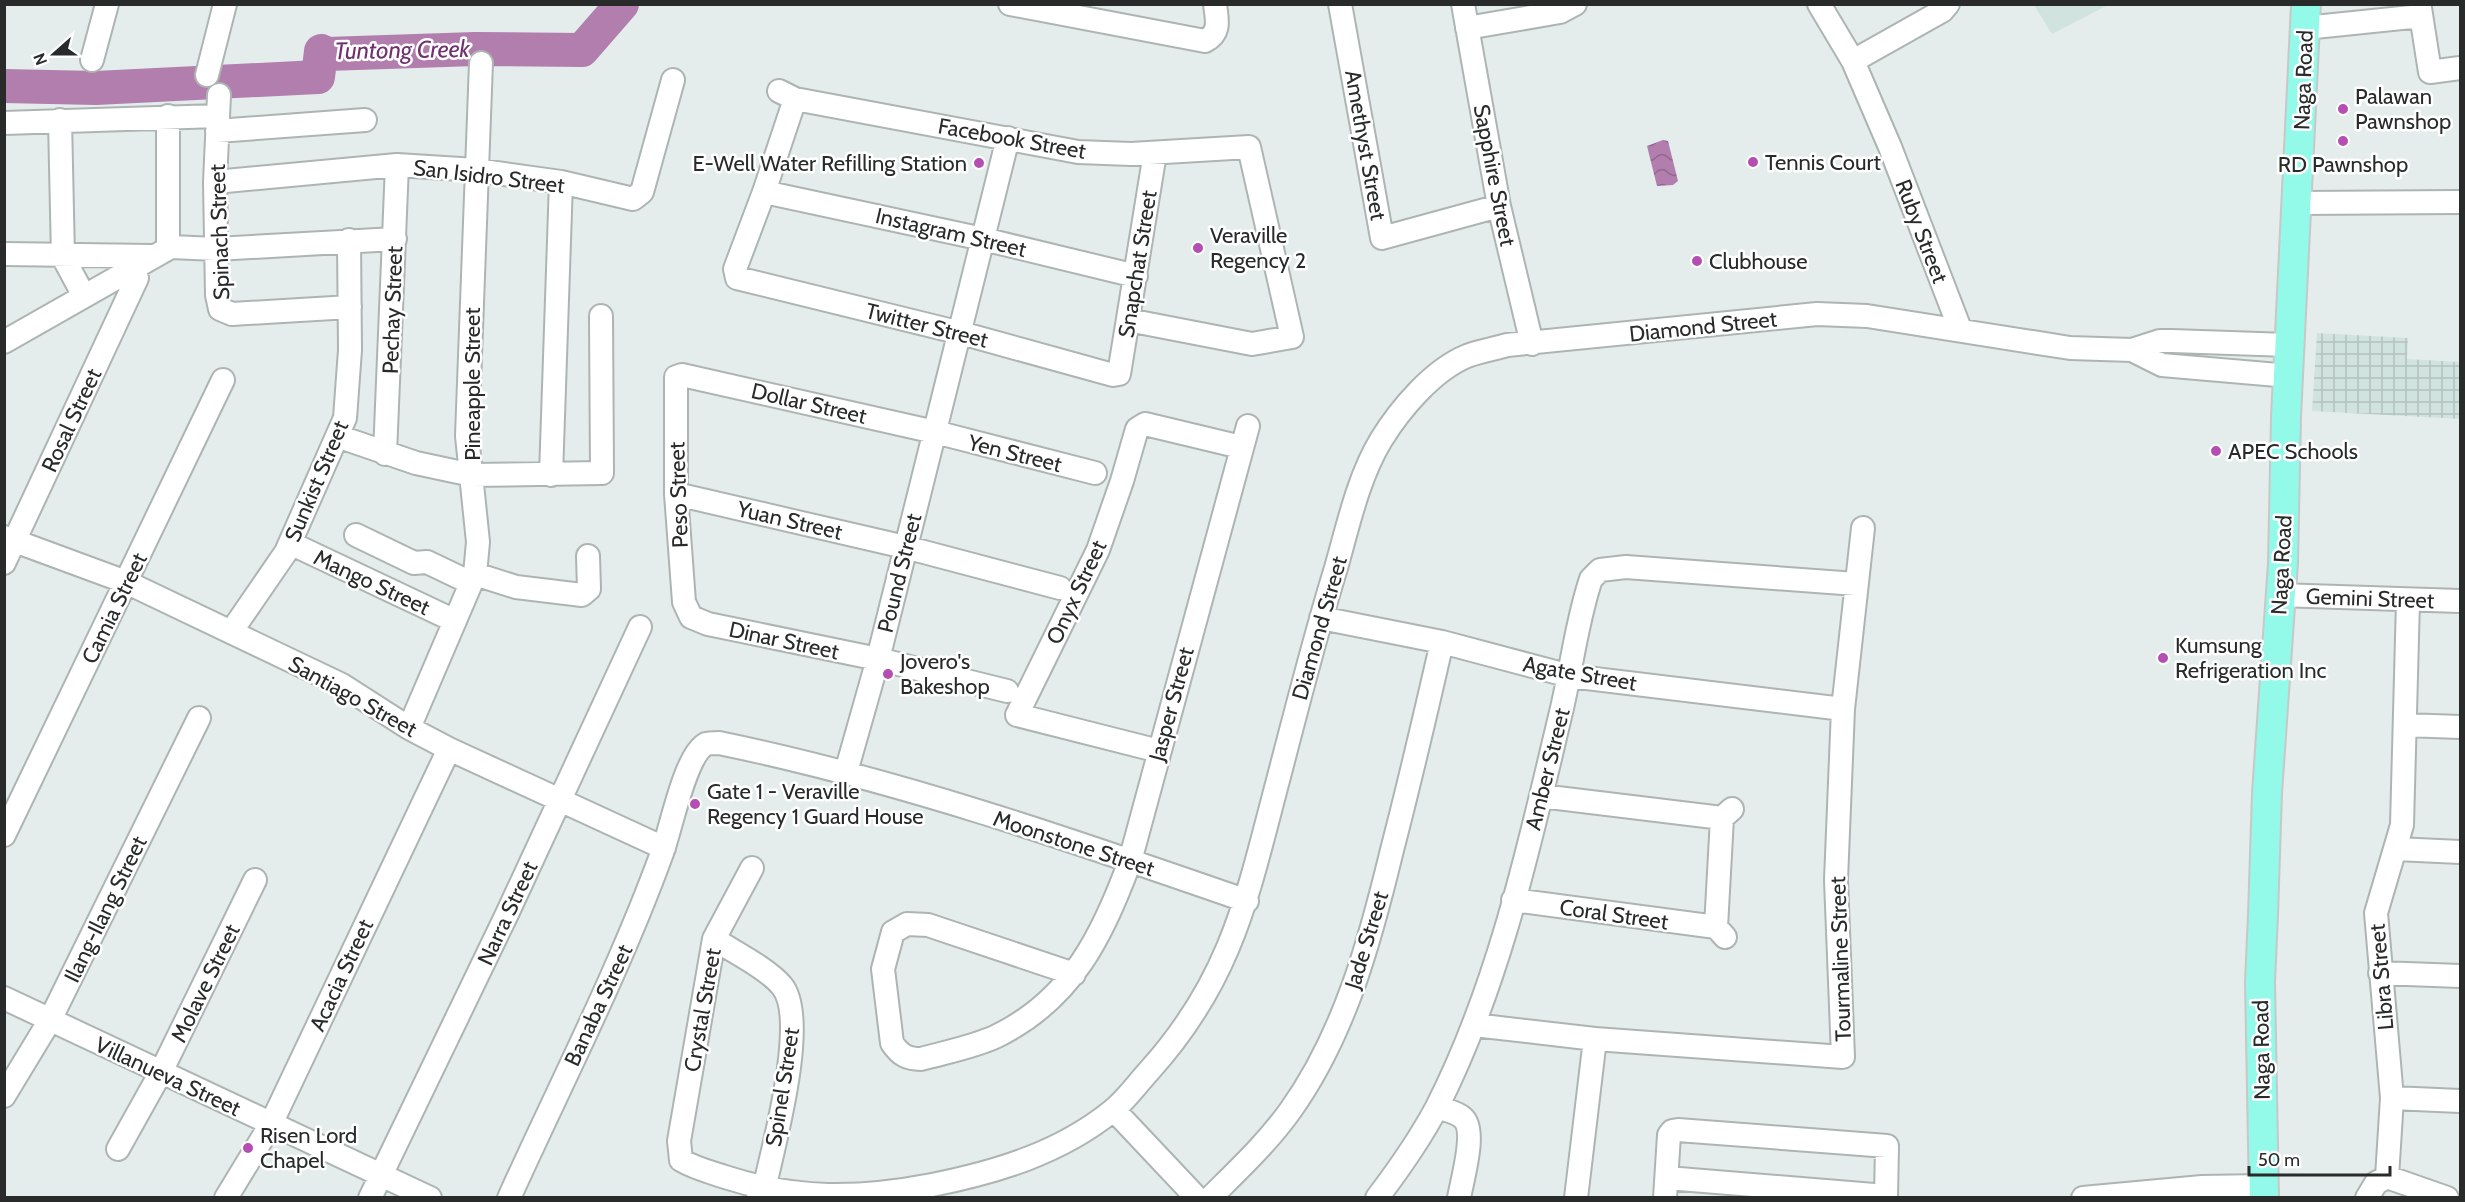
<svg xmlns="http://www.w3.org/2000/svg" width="2465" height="1202" font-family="Cabin,sans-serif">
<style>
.built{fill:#d1e3df}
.industrial{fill:url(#industrial-grid)}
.water{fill:url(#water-waves)}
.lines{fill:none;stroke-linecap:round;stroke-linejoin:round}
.river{stroke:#b27eae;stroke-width:34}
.minor-casing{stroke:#adb5b3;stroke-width:26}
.major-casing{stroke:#c7c8c8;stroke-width:32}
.minor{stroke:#fff;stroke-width:22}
.major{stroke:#93f9e9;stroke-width:28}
.poi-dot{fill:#b54eb2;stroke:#fff;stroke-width:2}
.labels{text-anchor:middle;stroke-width:5;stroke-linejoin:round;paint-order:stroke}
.street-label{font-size:22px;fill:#282b2a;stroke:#fff}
.poi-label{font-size:22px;fill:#282b2a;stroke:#fff;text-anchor:start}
.water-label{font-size:24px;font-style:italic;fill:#70316e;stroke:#fff}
</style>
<defs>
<pattern id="industrial-grid" width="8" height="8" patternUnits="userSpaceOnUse" patternTransform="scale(1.5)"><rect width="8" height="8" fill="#d1e3df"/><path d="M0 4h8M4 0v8" fill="none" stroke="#b3c3c0"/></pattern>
<pattern id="water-waves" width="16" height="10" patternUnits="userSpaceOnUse" patternTransform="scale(1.5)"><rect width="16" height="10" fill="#b27eae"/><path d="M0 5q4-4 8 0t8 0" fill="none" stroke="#91678e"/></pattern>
</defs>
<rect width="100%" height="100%" fill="#e4edeb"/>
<path class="built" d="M 2034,5 L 2108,5 L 2052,34 Z"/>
<path class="industrial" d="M 2317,333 L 2408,338 L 2407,359 L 2460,362 L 2460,419 L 2312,411 Z"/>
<path class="water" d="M 1663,140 L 1668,141 L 1678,181 L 1673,185 L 1657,186 L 1647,146 Z"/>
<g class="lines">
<path class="river" d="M 4,86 L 96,88 L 318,77 L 321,51 L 327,54 L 475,49 L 582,50 L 622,4"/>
<defs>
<path id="minor" d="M 1010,4 L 1205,41 C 1221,33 1217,20 1215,4
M 1340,4 L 1382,238 L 1499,206
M 1463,4 L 1499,206 L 1532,344
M 1819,4 L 1853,61 L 1890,147 L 1960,329
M 2420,8 L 2430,72 L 2460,68
M 1467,28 L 1560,12 L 1575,4
M 2305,28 L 2421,16
M 92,60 L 107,4
M 1853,61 L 1942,11 L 1948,4
M 207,75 L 225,4
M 779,91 L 795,99 L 1078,152 L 1131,154 L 1249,147 L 1292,337 L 1252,344 L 1128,320
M 219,95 L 215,182 L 217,295 L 220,309 L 232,314 L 350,307
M 795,99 L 764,192 L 735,269 L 737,278 L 961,333 L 1113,375 L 1119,374 L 1155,153
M 168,116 L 168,242 L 171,247
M 60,120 L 63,257 L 84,296
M 4,123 L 218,116
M 217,131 L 365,120
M 215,182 L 397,165 L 476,170 L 561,182 L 633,199 L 642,192 L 673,80
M 764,192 L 983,239 L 1136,276
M 2298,203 L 2460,202
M 171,247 L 216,249 L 395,239
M 4,254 L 152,256
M 4,342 L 171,247
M 2132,350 L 2162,365 L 2289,376
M 337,436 L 416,463 L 472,475 L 602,473 L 601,316
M 385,454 L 397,165
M 551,475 L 561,182
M 676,494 L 905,547 L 1060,588
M 356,535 L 414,563 L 427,562 L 471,583
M 4,537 L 126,582 L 342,685 L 409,728 L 449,749 L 664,848
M 290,543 L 455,621
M 4,563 L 137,278
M 475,574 L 516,587 L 582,595 L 589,589 L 588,556
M 2280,595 L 2460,601
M 1321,618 L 1442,642 L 1570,676 L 1843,709
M 231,632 L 286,552 L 345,418 L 350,350 L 349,240
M 1007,691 L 878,659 L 708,624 L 691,617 L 684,602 L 676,494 L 676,377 L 682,375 L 935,432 L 1095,473
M 2405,725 L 2460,727
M 409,728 L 475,574 L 478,542 L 467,436 L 481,63
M 1159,751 L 1017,715 L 1098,550 L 1122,481 L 1137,429 L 1145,424 L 1241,447
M 846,772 L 878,659 L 1008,138
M 1541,796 L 1722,818 L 1732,809
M 4,835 L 223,380
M 2396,849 L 2460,852
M 752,868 L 714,939 L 679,1141 L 681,1160 C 694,1168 710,1172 725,1177 C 796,1200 859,1199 932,1185 C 997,1172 1060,1153 1112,1111 C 1126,1100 1137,1084 1149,1071 C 1231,980 1247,898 1277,784 C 1296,712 1314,639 1336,568 C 1348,526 1358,478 1381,440 C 1400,409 1433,370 1467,356 C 1480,351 1494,349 1507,345 L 1817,314 L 1867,316 L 2070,348 L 2132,350 L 2160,341 L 2172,341 L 2290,345
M 1513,900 L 1716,927 L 1725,937
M 1716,927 L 1722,818
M 714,939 C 734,952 768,969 782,986 C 809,1019 773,1148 764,1189 L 758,1198
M 2380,973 L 2460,976
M 1074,974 L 928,925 L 907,924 L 893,932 L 883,969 L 892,1043 C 900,1055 907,1059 921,1059 C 946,1052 974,1047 997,1036 C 1072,999 1103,935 1130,861 L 1248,426
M 4,998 L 430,1198
M 1474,1025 L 1595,1039 L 1843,1057 L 1836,880 L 1843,709 L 1863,528
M 4,1096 L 50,1020 L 199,718
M 2392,1098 L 2460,1101
M 1437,1107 C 1445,1110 1457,1112 1463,1118 C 1477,1131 1462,1180 1459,1198
M 1114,1110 L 1197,1198
M 118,1149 L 161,1072 L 255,880
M 2387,1177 L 2392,1098 L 2376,913 L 2402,825 L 2408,601
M 1667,1178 L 1886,1196
M 226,1198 L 271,1124 L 449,749
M 370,1198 L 507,914 L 640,627
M 509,1198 C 561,1083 619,971 662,853 C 671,829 685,755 706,744 C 709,743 716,743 719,743 C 899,780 1074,841 1247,901
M 1210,1198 C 1238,1170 1267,1143 1290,1111 C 1345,1034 1370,941 1392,850 C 1410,781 1426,712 1442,642
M 1377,1198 C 1399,1169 1420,1139 1437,1107 C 1500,983 1530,842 1562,708 C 1572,665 1577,620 1591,579 L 1600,570 L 1626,567 L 1856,584
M 1576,1198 L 1595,1039
M 1665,1198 L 1669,1135 L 1672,1131 L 1678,1130 L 1887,1146 L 1886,1198
M 2083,1198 L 2202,1187 L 2263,1186
M 2367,1198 L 2376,1183 L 2387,1177 L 2447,1198"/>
<path id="major" d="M 2264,1198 L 2260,982 L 2263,915 L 2267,793 L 2283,563 L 2286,417 L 2306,4"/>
</defs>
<use href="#minor" class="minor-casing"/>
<use href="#major" class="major-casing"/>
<use href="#minor" class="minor"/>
<use href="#major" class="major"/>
</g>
<g class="poi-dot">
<circle cx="2343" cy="109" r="6"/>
<circle cx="2343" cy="141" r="6"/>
<circle cx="1753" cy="162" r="6"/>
<circle cx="979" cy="163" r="6"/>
<circle cx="1198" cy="248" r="6"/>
<circle cx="1697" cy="261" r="6"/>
<circle cx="2216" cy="451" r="6"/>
<circle cx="2163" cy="658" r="6"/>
<circle cx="888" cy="674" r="6"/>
<circle cx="695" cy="804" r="6"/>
<circle cx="248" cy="1148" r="6"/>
</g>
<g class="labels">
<g class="street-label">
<text transform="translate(2303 80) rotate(-88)" y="8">Naga Road</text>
<text transform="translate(1012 138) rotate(10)" y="8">Facebook Street</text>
<text transform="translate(1366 145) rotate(80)" y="8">Amethyst Street</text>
<text transform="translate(1495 175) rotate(79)" y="8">Sapphire Street</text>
<text transform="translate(489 176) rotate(7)" y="8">San Isidro Street</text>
<text transform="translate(1922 231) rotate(69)" y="8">Ruby Street</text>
<text transform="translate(219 232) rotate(-92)" y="8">Spinach Street</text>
<text transform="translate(951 232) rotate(13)" y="8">Instagram Street</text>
<text transform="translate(1137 264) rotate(-81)" y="8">Snapchat Street</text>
<text transform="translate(392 310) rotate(-88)" y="8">Pechay Street</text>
<text transform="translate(927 325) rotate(14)" y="8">Twitter Street</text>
<text transform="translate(1703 326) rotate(-6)" y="8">Diamond Street</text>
<text transform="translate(472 384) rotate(-90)" y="8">Pineapple Street</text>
<text transform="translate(809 403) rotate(13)" y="8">Dollar Street</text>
<text transform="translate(71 420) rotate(-65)" y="8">Rosal Street</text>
<text transform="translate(1015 453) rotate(14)" y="8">Yen Street</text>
<text transform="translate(316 481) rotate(-67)" y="8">Sunkist Street</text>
<text transform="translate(678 495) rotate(-92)" y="8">Peso Street</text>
<text transform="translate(790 520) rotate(13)" y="8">Yuan Street</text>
<text transform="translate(2281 565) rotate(-87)" y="8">Naga Road</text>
<text transform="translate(899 573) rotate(-76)" y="8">Pound Street</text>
<text transform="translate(372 582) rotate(25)" y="8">Mango Street</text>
<text transform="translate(1076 592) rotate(-65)" y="8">Onyx Street</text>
<text transform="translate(2370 598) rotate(2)" y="8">Gemini Street</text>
<text transform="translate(114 608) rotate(-64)" y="8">Camia Street</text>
<text transform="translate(1319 628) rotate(-74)" y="8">Diamond Street</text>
<text transform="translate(784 640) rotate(12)" y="8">Dinar Street</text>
<text transform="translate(1580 673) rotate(10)" y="8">Agate Street</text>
<text transform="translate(353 696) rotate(29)" y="8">Santiago Street</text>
<text transform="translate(1171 704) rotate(-75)" y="8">Jasper Street</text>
<text transform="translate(1547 769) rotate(-76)" y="8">Amber Street</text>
<text transform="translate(1074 843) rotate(18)" y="8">Moonstone Street</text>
<text transform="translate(105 909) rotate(-64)" y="8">Ilang-Ilang Street</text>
<text transform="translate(507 913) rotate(-65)" y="8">Narra Street</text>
<text transform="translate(1614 914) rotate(8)" y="8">Coral Street</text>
<text transform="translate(1366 940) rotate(-73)" y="8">Jade Street</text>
<text transform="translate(1840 959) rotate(-92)" y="8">Tourmaline Street</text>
<text transform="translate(341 975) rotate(-65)" y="8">Acacia Street</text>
<text transform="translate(2381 977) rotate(-95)" y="8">Libra Street</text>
<text transform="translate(205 983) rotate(-64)" y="8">Molave Street</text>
<text transform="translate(598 1005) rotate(-65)" y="8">Banaba Street</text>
<text transform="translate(702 1010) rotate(-80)" y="8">Crystal Street</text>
<text transform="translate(2261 1050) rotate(-91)" y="8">Naga Road</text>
<text transform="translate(168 1076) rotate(25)" y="8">Villanueva Street</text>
<text transform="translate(782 1087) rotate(-81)" y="8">Spinel Street</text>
</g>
<g class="poi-label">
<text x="2355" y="104">Palawan<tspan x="2355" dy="25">Pawnshop</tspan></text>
<text x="1765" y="170">Tennis Court</text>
<text x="967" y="171" text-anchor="end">E-Well Water Refilling Station</text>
<text x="2343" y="172" text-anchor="middle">RD Pawnshop</text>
<text x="1210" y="243">Veraville<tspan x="1210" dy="25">Regency 2</tspan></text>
<text x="1709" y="269">Clubhouse</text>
<text x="2228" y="459">APEC Schools</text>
<text x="2175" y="653">Kumsung<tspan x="2175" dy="25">Refrigeration Inc</tspan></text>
<text x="900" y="669">Jovero's<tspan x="900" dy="25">Bakeshop</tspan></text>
<text x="707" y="799">Gate 1 - Veraville<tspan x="707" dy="25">Regency 1 Guard House</tspan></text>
<text x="260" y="1143">Risen Lord<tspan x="260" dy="25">Chapel</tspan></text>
</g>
<g class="water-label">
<text transform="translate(402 50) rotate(-1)" y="8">Tuntong Creek</text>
</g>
</g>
<rect width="2465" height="1202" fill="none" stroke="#282b2a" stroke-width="12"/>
<g transform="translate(54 54) rotate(249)" stroke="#ffffff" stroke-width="4.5" paint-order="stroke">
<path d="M0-4.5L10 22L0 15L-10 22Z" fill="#282b2a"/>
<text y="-9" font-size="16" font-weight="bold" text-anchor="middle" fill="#282b2a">N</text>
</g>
<path d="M2249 1166v9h141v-9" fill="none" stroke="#282b2a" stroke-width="3"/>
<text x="2258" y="1166" font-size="18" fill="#282b2a" stroke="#ffffff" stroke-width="4.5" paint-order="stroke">50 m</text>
</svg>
